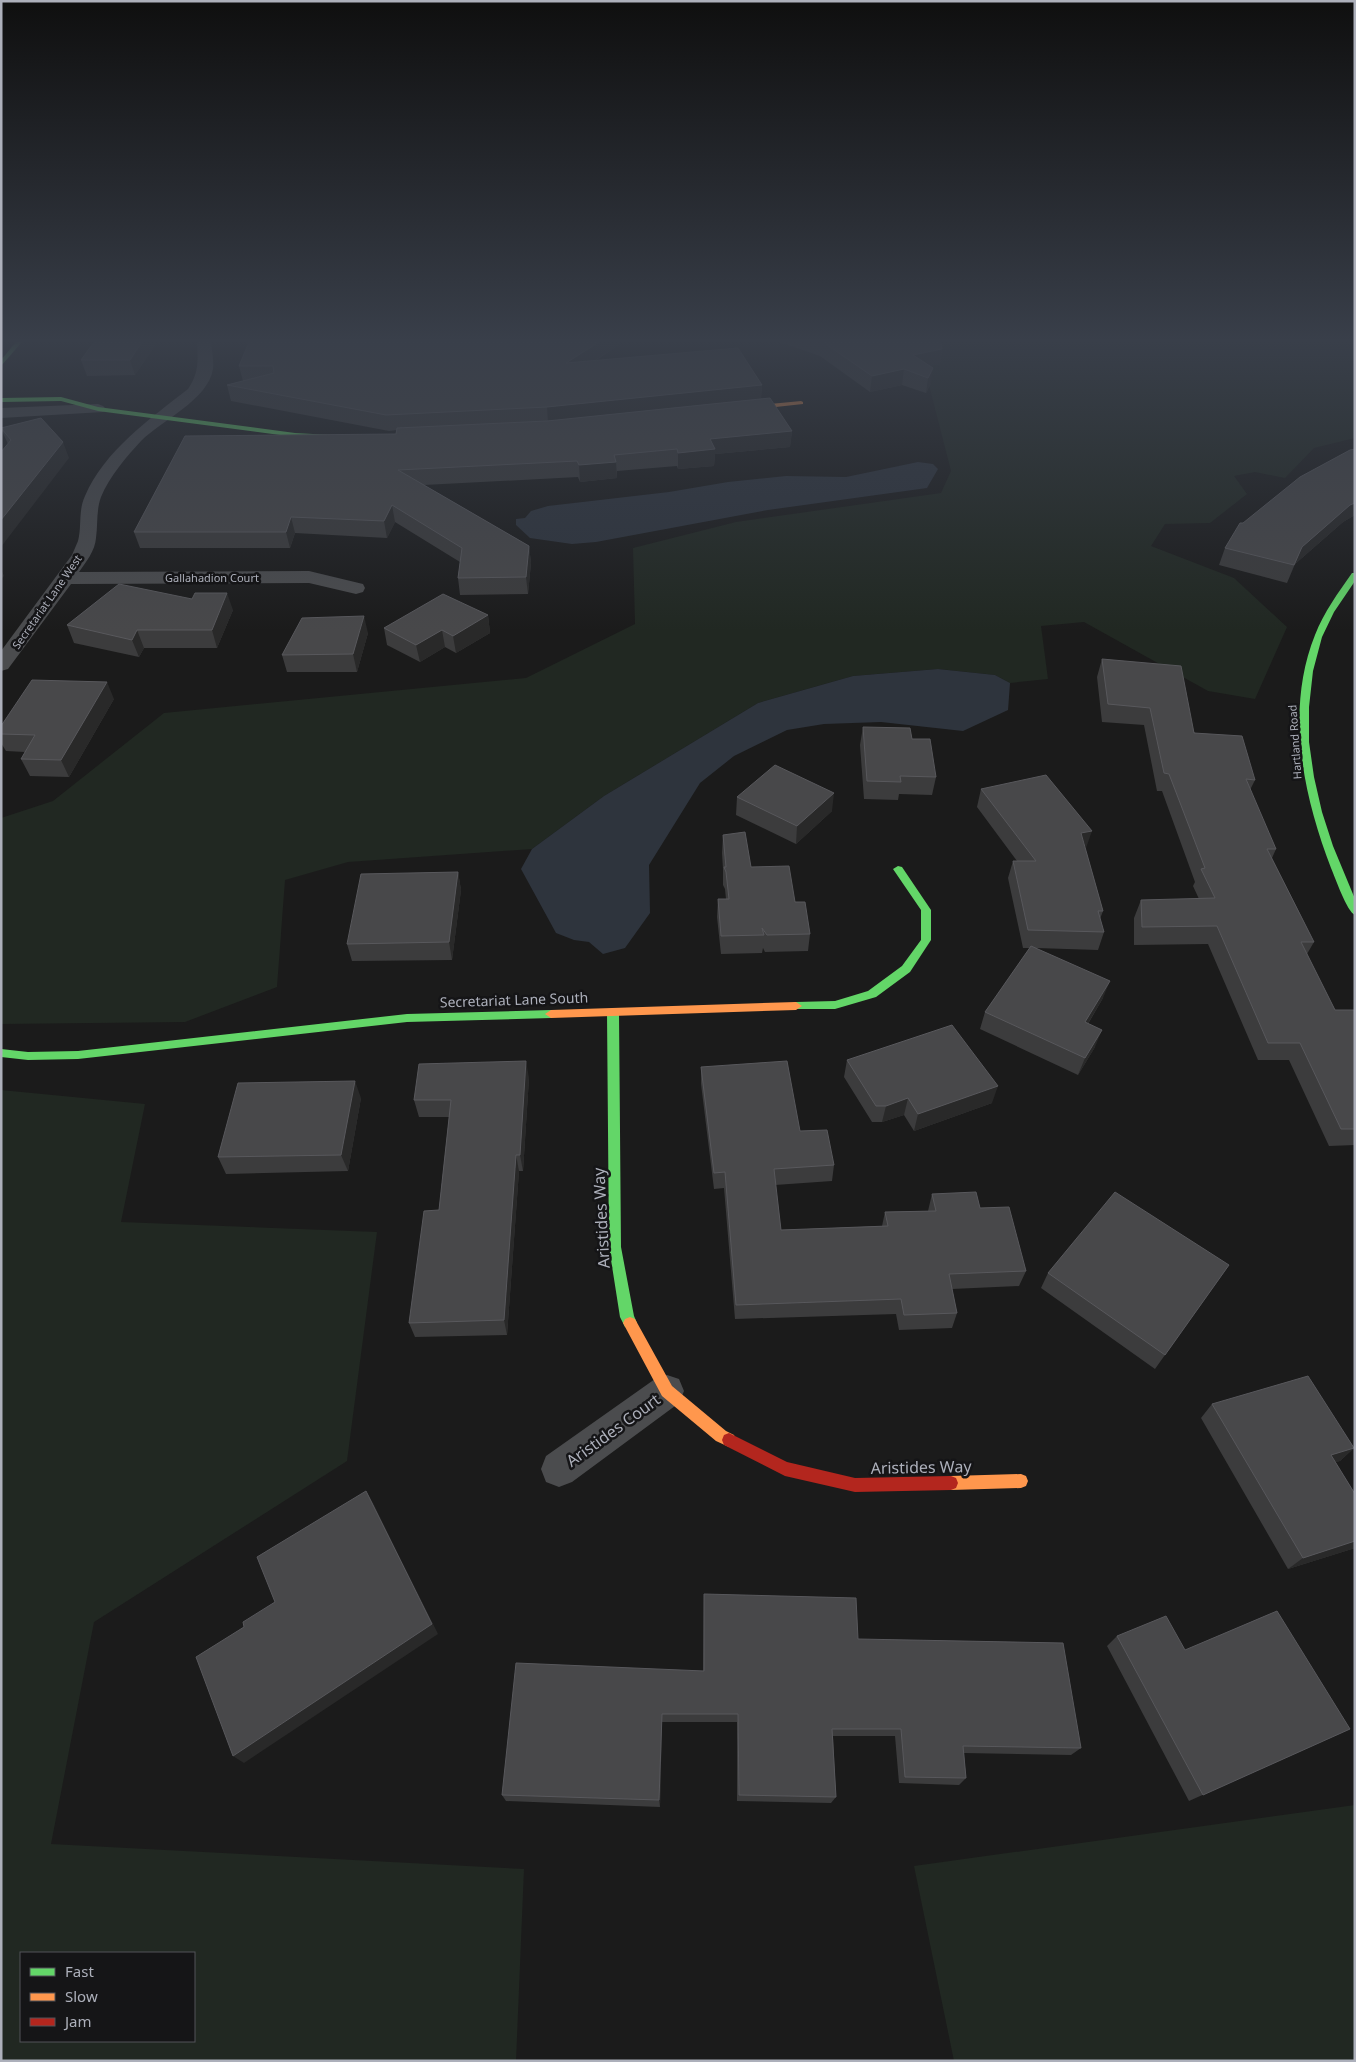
<svg xmlns="http://www.w3.org/2000/svg" width="1356" height="2062" font-family="'Noto Sans',sans-serif">
<style>
.green{fill:#212822;fill-rule:evenodd}
.water{fill:#2e343d}
.lines{fill:none;stroke-linecap:round;stroke-linejoin:round}
.street{fill:#4b4c4e;fill-rule:evenodd}
.fast{fill:#63d668;fill-rule:evenodd}
.slow{fill:#ff974d;fill-rule:evenodd}
.jam{fill:#b3261e;fill-rule:evenodd}
.wall{fill:#3c3c3d}
.shaded-wall{fill:#292929}
.building{fill:#48484a;stroke:#58585c}
.labels{text-anchor:middle;stroke-width:5;stroke-linejoin:round;paint-order:stroke}
.far-street-label{font-size:11px;fill:#adb0bb;stroke:#151517}
.street-label{font-size:14px;fill:#adb0bb;stroke:#151517}
.near-street-label{font-size:16px;fill:#adb0bb;stroke:#151517}
</style>
<rect width="100%" height="100%" fill="#1b1b1b"/>
<path class="green" d="M 918,342 L 1355,342 L 1355,438 L 1314,448 L 1285,478 L 1255,472 L 1234,476 L 1247,494 L 1210,523 L 1165,524 L 1151,546 L 1234,578 L 1287,627 L 1255,699 L 1208,691 L 1084,622 L 1041,626 L 1048,679 L 1010,683 L 995,675 L 938,669 L 853,676 L 758,703 L 604,796 L 532,849 L 348,862 L 285,880 L 277,987 L 185,1022 L 1,1024 L 1,818 L 53,801 L 164,713 L 526,678 L 635,624 L 633,548 L 736,522 L 941,493 L 951,471 Z
M 1,1090 L 145,1104 L 121,1222 L 377,1232 L 347,1461 L 94,1622 L 51,1844 L 524,1869 L 516,2061 L 1,2061 ZM 21,1953 L 194,1953 L 194,2041 L 21,2041 Z
M 1355,1805 L 1355,2061 L 954,2061 L 914,1866 Z"/>
<path class="water" d="M 918,462 L 933,464 L 938,469 L 927,488 L 768,510 L 596,542 L 572,544 L 530,538 L 516,525 L 516,519 L 525,518 L 531,511 L 548,506 L 669,492 L 728,482 L 786,476 L 846,477 Z
M 938,669 L 995,675 L 1010,683 L 1008,710 L 963,731 L 881,722 L 824,724 L 787,730 L 734,756 L 700,783 L 649,865 L 650,913 L 625,948 L 603,954 L 589,942 L 574,940 L 556,933 L 521,869 L 532,849 L 604,796 L 758,703 L 853,676 Z"/>
<g class="lines">
<path class="street" d="M 197,342 L 211,342 C 212,351 214,361 213,369 C 208,400 162,420 141,441 C 127,456 109,477 101,497 C 96,511 98,524 96,538 C 95,551 86,562 79,572 L 309,571 L 363,584 L 365,588 L 363,592 L 356,594 L 309,583 L 71,584 L 8,669 L 1,671 L 1,651 L 72,555 C 74,550 76,546 78,541 C 82,526 78,511 85,496 C 104,451 151,418 188,389 C 199,373 198,361 197,342 Z
M 98,404 L 103,406 L 106,409 L 103,412 L 1,418 L 1,408 Z
M 667,1375 L 679,1379 L 684,1391 L 679,1403 L 572,1482 L 559,1487 L 546,1482 L 541,1469 L 546,1456 L 655,1379 Z"/>
<path class="fast" d="M 16,342 L 22,342 L 1,366 L 1,360 Z
M 61,397 L 98,407 L 295,433 L 331,435 L 334,437 L 331,439 L 295,437 L 98,411 L 61,401 L 1,402 L 1,398 Z
M 1352,573 L 1355,573 L 1355,581 L 1334,612 L 1322,637 L 1313,671 L 1309,707 L 1309,742 L 1314,777 L 1322,812 L 1333,846 L 1355,899 L 1355,915 C 1347,912 1335,877 1331,868 C 1303,795 1285,710 1315,635 C 1324,612 1338,593 1352,573 Z
M 898,866 L 902,867 L 931,910 L 931,940 L 910,972 L 876,997 L 835,1009 L 792,1009 L 790,1006 L 792,1003 L 796,1002 L 835,1001 L 868,991 L 902,966 L 921,940 L 921,910 L 893,869 Z
M 613,1009 L 619,1013 L 621,1247 L 634,1316 L 637,1323 L 635,1327 L 630,1329 L 625,1327 L 620,1317 L 609,1247 L 607,1013 Z
M 551,1010 L 557,1014 L 551,1018 L 407,1022 L 78,1059 L 28,1060 L 1,1057 L 1,1049 L 28,1052 L 78,1051 L 407,1014 Z"/>
<path class="slow" d="M 801,401 L 803,402 L 803,404 L 738,411 L 735,409 L 738,407 Z
M 796,1002 L 802,1006 L 796,1010 L 551,1018 L 545,1014 L 551,1010 Z
M 630,1317 L 635,1319 L 672,1386 L 726,1431 L 734,1435 L 736,1440 L 734,1445 L 729,1447 L 716,1441 L 662,1396 L 623,1323 L 625,1319 Z
M 1021,1474 L 1026,1476 L 1028,1481 L 1026,1486 L 1021,1488 L 951,1490 L 946,1488 L 944,1483 L 946,1478 L 951,1476 Z"/>
<path class="jam" d="M 729,1433 L 787,1462 L 855,1478 L 951,1476 L 956,1478 L 958,1483 L 956,1488 L 951,1490 L 855,1492 L 785,1476 L 724,1445 L 722,1440 L 724,1435 Z"/>
</g>
<path class="wall" d="M 249,342 L 623,342 L 595,361 L 762,385 L 761,398 L 792,431 L 790,447 L 715,454 L 714,466 L 678,469 L 677,466 L 617,471 L 617,478 L 580,482 L 578,477 L 424,485 L 529,546 L 531,563 L 528,594 L 460,595 L 458,578 L 460,562 L 395,522 L 387,538 L 295,533 L 290,548 L 140,548 L 134,532 L 396,434 L 397,430 L 389,431 L 231,401 L 227,385 L 243,381 L 239,366 Z
M 779,342 L 941,342 L 942,349 L 940,364 L 930,366 L 931,383 L 926,393 L 902,385 L 870,392 L 820,356 Z
M 156,344 L 135,375 L 87,376 L 81,360 Z
M 1,429 L 69,458 L 8,444 Z
M 1355,449 L 1355,515 L 1343,522 L 1295,564 L 1287,583 L 1219,565 L 1225,548 L 1243,523 Z
M 192,599 L 233,610 L 217,648 L 144,648 L 139,657 L 74,643 L 67,625 Z
M 488,615 L 490,633 L 456,653 L 445,647 L 420,662 L 387,645 L 384,628 Z
M 368,633 L 357,672 L 287,672 L 282,655 Z
M 1102,659 L 1255,780 L 1250,790 L 1276,849 L 1272,858 L 1314,942 L 1307,954 L 1335,1010 L 1355,1010 L 1355,1145 L 1329,1146 L 1289,1060 L 1258,1060 L 1208,944 L 1134,945 L 1134,918 L 1141,900 L 1199,899 L 1193,886 L 1195,882 L 1162,791 L 1157,791 L 1144,725 L 1102,722 L 1097,677 Z
M 114,699 L 69,777 L 30,776 L 21,759 L 25,752 L 6,751 L 1,743 L 1,726 Z
M 863,727 L 912,739 L 936,777 L 932,795 L 899,794 L 898,800 L 864,799 L 860,745 Z
M 981,789 L 1085,848 L 1103,911 L 1100,919 L 1104,932 L 1098,950 L 1036,948 L 1103,998 L 1088,1024 L 1095,1047 L 1078,1075 L 980,1029 L 985,1012 L 1030,948 L 1023,948 L 1008,878 L 1013,861 L 1017,861 L 977,807 Z
M 737,797 L 832,811 L 796,844 L 736,815 Z
M 723,835 L 751,867 L 795,902 L 810,934 L 808,951 L 765,952 L 763,948 L 762,953 L 721,954 L 717,917 L 718,899 L 726,899 L 725,889 L 723,885 L 723,869 L 722,853 Z
M 458,872 L 461,890 L 452,960 L 352,961 L 347,944 Z
M 847,1060 L 992,1103 L 914,1131 L 904,1115 L 882,1122 L 872,1122 L 844,1077 Z
M 701,1067 L 800,1131 L 834,1165 L 832,1181 L 775,1185 L 781,1230 L 882,1226 L 885,1212 L 928,1211 L 932,1194 L 980,1208 L 1026,1271 L 1019,1286 L 952,1289 L 957,1313 L 952,1328 L 899,1330 L 896,1314 L 735,1319 L 724,1188 L 714,1189 L 701,1084 Z
M 529,1078 L 523,1171 L 519,1171 L 507,1335 L 415,1337 L 409,1323 L 439,1210 L 449,1117 L 419,1117 L 414,1100 Z
M 361,1098 L 348,1171 L 226,1174 L 218,1157 Z
M 1229,1265 L 1155,1369 L 1041,1288 L 1048,1273 Z
M 1212,1404 L 1354,1448 L 1340,1461 L 1335,1462 L 1355,1494 L 1355,1548 L 1288,1569 L 1201,1418 Z
M 704,1594 L 858,1639 L 1081,1748 L 1071,1755 L 964,1753 L 966,1778 L 959,1785 L 899,1783 L 895,1736 L 833,1736 L 836,1797 L 831,1803 L 737,1801 L 737,1722 L 662,1722 L 660,1807 L 506,1801 L 502,1795 L 703,1671 Z
M 1117,1636 L 1185,1650 L 1350,1729 L 1189,1801 L 1107,1646 Z"/>
<path class="shaded-wall" d="M 142,342 L 156,342 L 156,344 L 135,375 L 130,360 Z
M 599,342 L 623,342 L 567,378 L 566,363 Z
M 942,349 L 940,364 L 911,371 L 913,355 Z
M 933,368 L 931,383 L 926,393 L 928,378 Z
M 904,369 L 902,385 L 870,392 L 872,376 Z
M 762,385 L 761,400 L 548,423 L 547,407 Z
M 792,431 L 790,447 L 715,454 L 714,466 L 678,469 L 678,453 L 710,439 Z
M 63,442 L 69,458 L 1,547 L 1,520 Z
M 616,462 L 617,478 L 580,482 L 579,465 Z
M 1355,503 L 1355,515 L 1343,522 L 1295,564 L 1287,583 L 1302,547 L 1350,505 Z
M 392,505 L 395,522 L 387,538 L 384,521 Z
M 291,517 L 295,533 L 290,548 L 286,532 Z
M 529,546 L 531,563 L 528,594 L 526,577 Z
M 1,569 L 4,576 L 1,579 Z
M 227,593 L 233,610 L 217,648 L 212,630 Z
M 488,615 L 490,633 L 456,653 L 453,636 Z
M 364,616 L 368,633 L 357,672 L 353,654 Z
M 137,630 L 144,648 L 139,657 L 132,640 Z
M 442,630 L 445,647 L 420,662 L 416,645 Z
M 107,682 L 114,699 L 69,777 L 61,760 Z
M 834,793 L 832,811 L 796,844 L 797,826 Z
M 1092,831 L 1086,848 L 1081,833 Z
M 458,872 L 461,890 L 452,960 L 449,942 Z
M 1110,981 L 1103,998 L 1078,1040 L 1085,1022 Z
M 1102,1030 L 1095,1047 L 1078,1075 L 1085,1058 Z
M 526,1061 L 529,1078 L 523,1171 L 520,1155 Z
M 355,1081 L 361,1098 L 348,1171 L 341,1155 Z
M 998,1086 L 992,1103 L 914,1131 L 918,1114 Z
M 908,1098 L 904,1115 L 882,1122 L 886,1106 Z
M 516,1155 L 519,1171 L 507,1335 L 504,1320 Z
M 1354,1448 L 1340,1461 L 1316,1468 L 1331,1455 Z
M 366,1491 L 373,1503 L 438,1634 L 244,1763 L 233,1756 Z
M 1355,1541 L 1355,1548 L 1288,1569 L 1303,1558 Z
M 662,1714 L 662,1722 L 660,1807 L 659,1800 Z"/>
<path class="building" d="M 94,342 L 142,342 L 130,360 L 81,360 Z
M 249,342 L 599,342 L 566,363 L 738,348 L 762,385 L 547,407 L 386,415 L 227,385 L 274,373 L 273,366 L 239,366 Z
M 823,342 L 941,342 L 942,349 L 913,355 L 933,368 L 928,378 L 904,369 L 872,376 Z
M 770,398 L 792,431 L 710,439 L 715,449 L 678,453 L 677,449 L 614,455 L 616,462 L 579,465 L 577,461 L 398,470 L 529,546 L 526,577 L 458,578 L 462,548 L 392,505 L 384,521 L 291,517 L 286,532 L 134,532 L 185,436 L 396,434 L 397,428 L 547,421 Z
M 41,418 L 63,442 L 1,520 L 1,452 L 11,440 L 1,428 Z
M 1355,449 L 1355,503 L 1350,505 L 1302,547 L 1294,565 L 1225,548 L 1240,523 L 1243,523 L 1300,477 L 1350,450 Z
M 119,584 L 192,599 L 195,593 L 227,593 L 212,630 L 137,630 L 132,640 L 67,625 Z
M 443,594 L 488,615 L 453,636 L 442,630 L 416,645 L 384,628 Z
M 364,616 L 353,654 L 282,655 L 302,618 Z
M 1102,659 L 1181,666 L 1194,733 L 1242,736 L 1255,780 L 1246,779 L 1276,849 L 1267,849 L 1314,942 L 1301,942 L 1335,1010 L 1355,1010 L 1355,1129 L 1341,1129 L 1300,1043 L 1268,1043 L 1217,926 L 1142,927 L 1141,900 L 1215,898 L 1201,869 L 1205,868 L 1169,774 L 1164,773 L 1150,708 L 1108,704 Z
M 32,680 L 107,682 L 61,760 L 21,759 L 35,735 L 1,734 L 1,726 Z
M 863,727 L 910,728 L 912,739 L 930,739 L 936,777 L 900,776 L 901,782 L 867,781 Z
M 775,765 L 834,793 L 797,826 L 737,797 Z
M 1046,775 L 1092,831 L 1081,833 L 1103,911 L 1098,911 L 1104,932 L 1028,930 L 1013,861 L 1036,861 L 981,789 Z
M 745,832 L 751,867 L 789,866 L 795,902 L 805,902 L 810,934 L 767,935 L 762,928 L 764,935 L 721,936 L 718,899 L 729,899 L 726,872 L 724,867 L 726,867 L 723,835 Z
M 458,872 L 449,942 L 347,944 L 361,874 Z
M 1031,946 L 1110,981 L 1085,1022 L 1102,1030 L 1085,1058 L 985,1012 Z
M 952,1025 L 998,1086 L 918,1114 L 908,1098 L 886,1106 L 876,1106 L 847,1060 Z
M 526,1061 L 520,1155 L 516,1155 L 504,1320 L 409,1323 L 424,1211 L 439,1210 L 451,1100 L 414,1100 L 419,1064 Z
M 787,1061 L 800,1131 L 827,1130 L 834,1165 L 774,1169 L 781,1230 L 888,1226 L 885,1212 L 936,1211 L 932,1194 L 976,1192 L 980,1208 L 1009,1207 L 1026,1271 L 949,1274 L 957,1313 L 904,1315 L 901,1299 L 736,1305 L 725,1172 L 714,1173 L 701,1067 Z
M 355,1081 L 341,1155 L 218,1157 L 238,1083 Z
M 1115,1192 L 1229,1265 L 1165,1355 L 1048,1273 Z
M 1308,1376 L 1354,1448 L 1331,1455 L 1355,1494 L 1355,1541 L 1303,1558 L 1212,1404 Z
M 366,1491 L 432,1624 L 233,1756 L 196,1657 L 244,1627 L 243,1622 L 275,1602 L 257,1557 Z
M 704,1594 L 856,1598 L 858,1639 L 1063,1643 L 1081,1748 L 963,1746 L 966,1778 L 905,1777 L 901,1729 L 832,1729 L 836,1797 L 739,1795 L 738,1714 L 662,1714 L 659,1800 L 502,1795 L 516,1663 L 704,1671 Z
M 1277,1611 L 1350,1729 L 1203,1795 L 1117,1636 L 1166,1616 L 1185,1650 Z"/>
<linearGradient id="sky" x2="0" y2="1"><stop stop-color="#0f0f0f"/><stop offset="0.54" stop-color="#393f4a"/><stop offset="1" stop-color="#393f4a" stop-opacity="0"/></linearGradient>
<rect width="1356" height="631" fill="url(#sky)"/>
<g class="labels">
<g class="far-street-label">
<text x="212" y="582">Gallahadion Court</text>
<text transform="translate(47 602) rotate(-55)" y="4">Secretariat Lane West</text>
<text transform="translate(1295 742) rotate(-94)" y="4">Hartland Road</text>
</g>
<g class="street-label">
<text transform="translate(514 1000) rotate(-2)" y="5">Secretariat Lane South</text>
</g>
<g class="near-street-label">
<text transform="translate(601 1218) rotate(-93)" y="6">Aristides Way</text>
<text transform="translate(613 1430) rotate(-36)" y="6">Aristides Court</text>
<text transform="translate(921 1467) rotate(-1)" y="6">Aristides Way</text>
</g>
</g>
<rect width="1356" height="2062" fill="none" stroke="#adb0bb" stroke-width="5"/>
<rect x="20" y="1952" width="175" height="90" fill="#151517" stroke="#525359"/>
<rect x="30" y="1968" width="25" height="8" fill="#63d668" stroke="#525359"/>
<text x="65" y="1977" font-size="15" fill="#adb0bb">Fast</text>
<rect x="30" y="1993" width="25" height="8" fill="#ff974d" stroke="#525359"/>
<text x="65" y="2002" font-size="15" fill="#adb0bb">Slow</text>
<rect x="30" y="2018" width="25" height="8" fill="#b3261e" stroke="#525359"/>
<text x="65" y="2027" font-size="15" fill="#adb0bb">Jam</text>
</svg>
